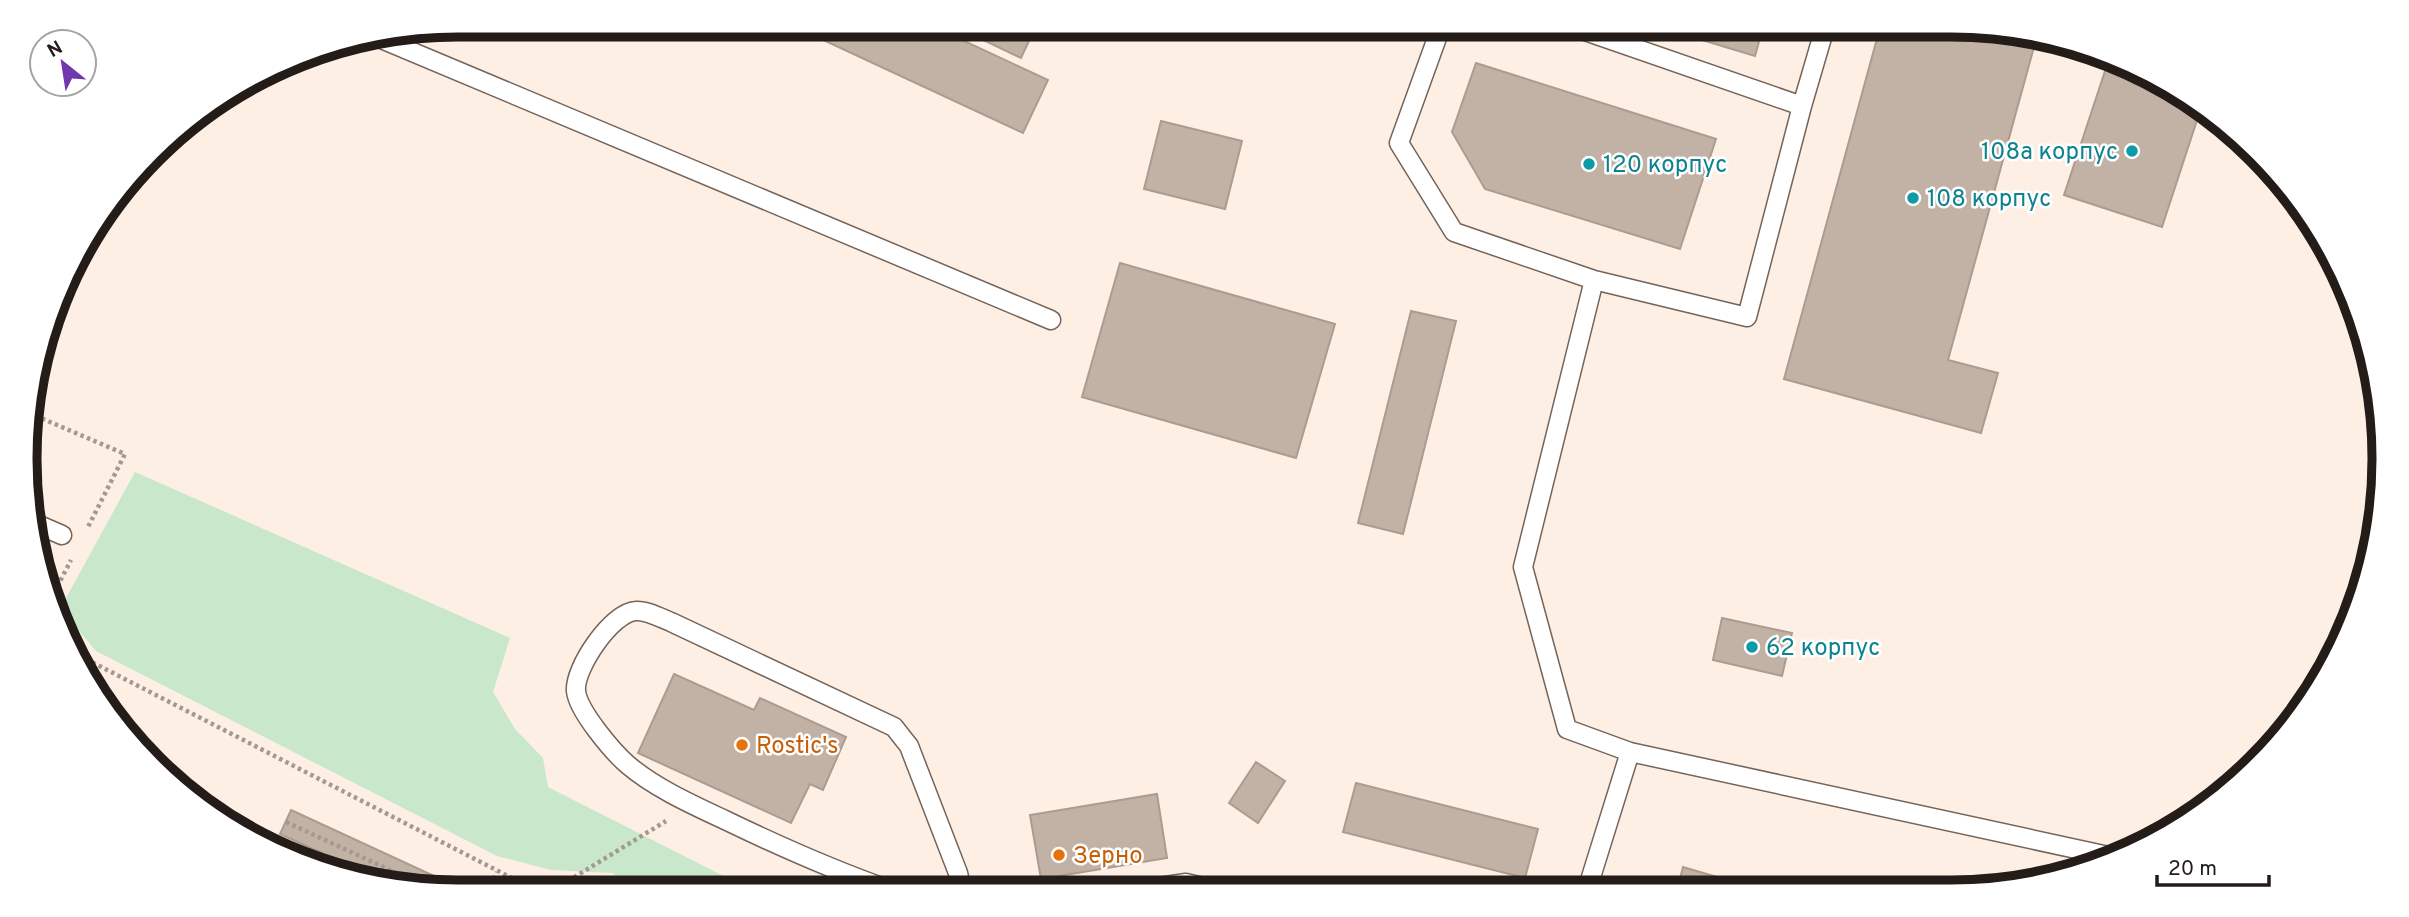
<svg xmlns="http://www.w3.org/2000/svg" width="2409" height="917" font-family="Overpass,sans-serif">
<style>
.green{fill:#c8e7cb}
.building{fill:#c2b1a5;stroke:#ac9b8f;stroke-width:2}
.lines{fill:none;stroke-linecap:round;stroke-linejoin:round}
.service-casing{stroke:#74645a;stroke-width:21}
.path{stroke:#a49891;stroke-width:4.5;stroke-dasharray:3.5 3.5;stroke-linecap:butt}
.service{stroke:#fff;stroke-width:18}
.culture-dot{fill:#0f9aa8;stroke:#fff;stroke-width:2.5}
.food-dot{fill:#e8710a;stroke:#fff;stroke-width:2.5}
.labels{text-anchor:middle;stroke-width:5;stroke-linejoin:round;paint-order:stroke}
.culture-label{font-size:24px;fill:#0d838f;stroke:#fff;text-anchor:start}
.food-label{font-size:24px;fill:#c56008;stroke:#fff;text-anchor:start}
.rim{fill:none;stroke:#231c18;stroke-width:9}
</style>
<rect width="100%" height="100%" fill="#feefe5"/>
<path class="green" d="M 135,472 L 510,638 L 493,692 L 515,729 L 543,758 L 548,787 L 755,892 L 632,892 L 613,873 L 551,870 L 497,856 L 96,651 L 60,609 Z"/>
<path class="building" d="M 789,24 L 928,24 L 1048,80 L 1023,133 Z
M 950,24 L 1037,24 L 1021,58 Z
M 1649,24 L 1764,24 L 1755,56 Z
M 1881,24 L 1951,24 L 2037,36 L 1948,360 L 1998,373 L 1981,433 L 1784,379 Z
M 2108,62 L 2201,108 L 2162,227 L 2064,195 Z
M 1476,63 L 1716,139 L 1680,249 L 1485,189 L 1452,132 Z
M 1161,121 L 1242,141 L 1225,209 L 1144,189 Z
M 1120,263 L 1335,324 L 1296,458 L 1082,397 Z
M 1411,311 L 1456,321 L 1403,534 L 1358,523 Z
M 1722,618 L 1792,633 L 1782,676 L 1713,660 Z
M 674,674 L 754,710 L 760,698 L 846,737 L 823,790 L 810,784 L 791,823 L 638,753 Z
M 1256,762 L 1285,781 L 1258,823 L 1229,803 Z
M 1356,783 L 1538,829 L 1525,878 L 1343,832 Z
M 1157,794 L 1167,858 L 1041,879 L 1030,815 Z
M 291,810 L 447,882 L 442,890 L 388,883 L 280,834 Z
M 1683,867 L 1758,889 L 1677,890 Z
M 1304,882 L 1330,890 L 1301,890 Z"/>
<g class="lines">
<defs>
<path id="service" d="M 1442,24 L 1399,143 L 1454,232 L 1594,280 L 1523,567 L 1567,729 L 1630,752 L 2113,857
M 1565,24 L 1802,106
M 379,38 L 1051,320
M 1594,280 L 1747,317 L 1802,106 L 1826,24
M 32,522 L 62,535
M 1587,890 L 1630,752
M 893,891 C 835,871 781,847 725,820 C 693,805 655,788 628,765 C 613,752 578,711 576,691 C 574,668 612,612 636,611 C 646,610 661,618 671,622 L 894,727 L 909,746 L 958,873 L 962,891
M 1132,891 L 1186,883 L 1199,886 L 1202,891"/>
</defs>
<use href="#service" class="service-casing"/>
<path class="path" d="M 29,413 L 125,454 L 88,527
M 54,593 L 71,560
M 80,656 L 539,892
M 286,822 L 431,889
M 488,892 L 497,872
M 550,892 L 666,821"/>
<use href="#service" class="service"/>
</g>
<g class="culture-dot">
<circle cx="2132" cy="151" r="7"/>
<circle cx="1589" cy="164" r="7"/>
<circle cx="1913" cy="198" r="7"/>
<circle cx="1752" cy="647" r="7"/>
</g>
<g class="food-dot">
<circle cx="742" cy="745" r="7"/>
<circle cx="1059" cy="855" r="7"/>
</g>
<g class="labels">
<g class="culture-label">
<text x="2118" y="159" text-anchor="end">108а корпус</text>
<text x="1603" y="172">120 корпус</text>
<text x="1927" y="206">108 корпус</text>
<text x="1766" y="655">62 корпус</text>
</g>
<g class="food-label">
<text x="756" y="753">Rostic's</text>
<text x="1073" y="863">Зерно</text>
</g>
</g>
<path d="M0 0H2409V917H0ZM458 37H1951A421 421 0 0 1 2372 458V459A421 421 0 0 1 1951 880H458A421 421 0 0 1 37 459V458A421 421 0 0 1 458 37Z" fill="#fff" fill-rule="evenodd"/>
<path class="rim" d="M458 37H1951A421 421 0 0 1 2372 458V459A421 421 0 0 1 1951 880H458A421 421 0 0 1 37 459V458A421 421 0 0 1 458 37Z"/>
<g transform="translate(63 63) rotate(330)"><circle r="33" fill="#ffffff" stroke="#a7a4a3" stroke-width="2"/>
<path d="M0-5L12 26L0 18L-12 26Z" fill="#7337ad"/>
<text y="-10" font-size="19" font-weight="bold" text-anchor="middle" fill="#231c18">N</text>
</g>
<path d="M2157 875v10h112v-10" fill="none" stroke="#231c18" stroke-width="3.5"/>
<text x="2168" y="875" font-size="21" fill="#231c18" stroke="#ffffff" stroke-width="5" paint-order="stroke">20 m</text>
</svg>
